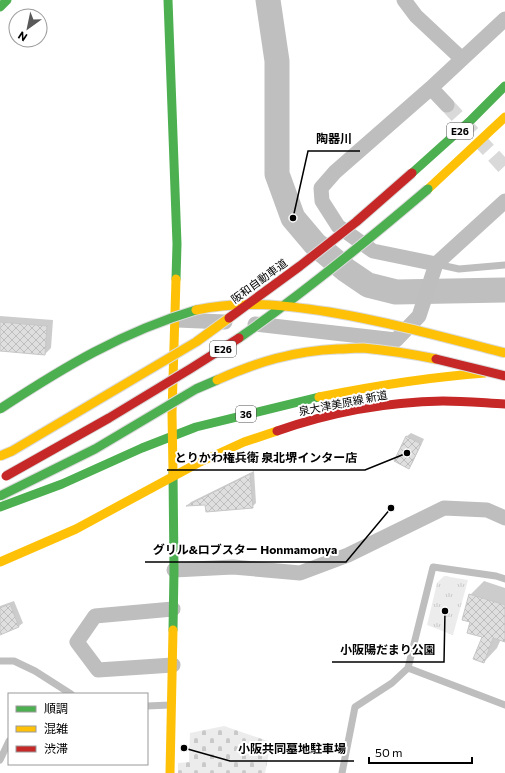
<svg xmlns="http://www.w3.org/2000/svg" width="505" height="773" font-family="Commissioner,'Noto Sans JP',sans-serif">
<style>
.cemetery{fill:url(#cemetery-stones)}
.park{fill:url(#park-tufts)}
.shadow{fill:#0003}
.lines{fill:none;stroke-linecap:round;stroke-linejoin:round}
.river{stroke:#bfbfbf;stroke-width:25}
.building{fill:url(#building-cross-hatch);stroke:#c7c7c7}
.street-tunnel{stroke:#d9d9d9;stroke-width:15;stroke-dasharray:15 8;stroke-linecap:butt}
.lane{stroke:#bebebe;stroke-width:7}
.street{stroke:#bebebe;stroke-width:15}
.fast{stroke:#4caf50;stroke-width:9}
.slow{stroke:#ffc107;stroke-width:9}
.jam{stroke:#c62828;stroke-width:9}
.fast-bridge-casing{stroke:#dbdbdb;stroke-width:11;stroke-linecap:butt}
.slow-bridge-casing{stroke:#dbdbdb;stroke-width:11;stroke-linecap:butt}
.jam-bridge-casing{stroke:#dbdbdb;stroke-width:11;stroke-linecap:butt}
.fast-bridge{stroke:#4caf50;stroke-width:9}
.slow-bridge{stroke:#ffc107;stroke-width:9}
.jam-bridge{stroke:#c62828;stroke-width:9}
.labels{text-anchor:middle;stroke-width:4;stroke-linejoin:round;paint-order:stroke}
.shield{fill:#fff;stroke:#4c4c4c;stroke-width:1}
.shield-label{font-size:10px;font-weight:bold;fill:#000}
.street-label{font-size:11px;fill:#000;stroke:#fff}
.leader{fill:none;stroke:#000;stroke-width:1.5}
.callout-dot{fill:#000;stroke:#fff;stroke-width:1.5}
.callout-label{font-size:12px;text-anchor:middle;font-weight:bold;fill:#000;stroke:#fff;stroke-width:4;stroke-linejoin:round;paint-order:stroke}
</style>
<defs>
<pattern id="cemetery-stones" width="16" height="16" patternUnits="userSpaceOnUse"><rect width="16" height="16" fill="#ececec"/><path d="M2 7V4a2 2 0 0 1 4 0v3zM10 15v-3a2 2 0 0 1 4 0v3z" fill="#c9c9c9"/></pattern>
<pattern id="park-tufts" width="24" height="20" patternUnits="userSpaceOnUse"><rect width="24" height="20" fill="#ececec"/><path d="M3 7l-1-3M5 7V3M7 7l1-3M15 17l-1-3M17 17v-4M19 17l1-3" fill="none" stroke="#c9c9c9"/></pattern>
<pattern id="building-cross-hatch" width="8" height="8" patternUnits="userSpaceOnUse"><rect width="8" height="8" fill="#dfdfdf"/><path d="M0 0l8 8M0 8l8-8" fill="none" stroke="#bebebe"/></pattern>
</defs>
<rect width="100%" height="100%" fill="#fff"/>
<path class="cemetery" d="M 224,726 L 271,742 L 265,773 L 178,773 L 178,763 L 189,762 L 190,733 Z"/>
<path class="park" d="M 444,576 L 468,580 L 453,635 L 427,625 L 437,583 Z"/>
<path class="shadow" d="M 0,316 L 53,320 L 51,348 L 45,354 L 0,350 Z
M 411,433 L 424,439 L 412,464 L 408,468 L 407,436 Z
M 254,471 L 256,503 L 252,507 L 206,504 L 188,505 L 191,502 Z
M 484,581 L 505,588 L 505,640 L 501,639 L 497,648 L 484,662 L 483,637 L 471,621 L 470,595 Z
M 14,601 L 23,623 L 19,626 L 0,633 L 0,606 Z"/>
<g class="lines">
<path class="river" d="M 268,0 L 277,61 L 277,174 L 293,218 L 315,244 L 346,270 L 368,285 L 396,292 L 505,290"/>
</g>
<path class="building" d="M 0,322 L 47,326 L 45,355 L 0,351 Z
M 406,436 L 421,444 L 409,469 L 394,461 Z
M 250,474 L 253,508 L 206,512 L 205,505 L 186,506 Z
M 469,594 L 505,605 L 505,642 L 493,638 L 484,663 L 473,659 L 482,637 L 467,633 L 470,622 L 462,620 Z
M 10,604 L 19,627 L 0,635 L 0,608 Z"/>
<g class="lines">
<path class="street-tunnel" d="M 447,105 L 505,168"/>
<path class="lane" d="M 436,264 L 459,269 L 505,265
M 0,661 L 14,661 L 35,671 L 71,694
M 408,668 L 505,705
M 147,706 L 170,705
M 0,760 L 9,741
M 342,773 L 355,707 L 392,683 L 408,668 L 433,567 L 496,576 L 505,579"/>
<path class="street" d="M 404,0 L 416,16 L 462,59
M 431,88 L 447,105
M 436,264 L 373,251 L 338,226 L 322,201 L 321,188 L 335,172 L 431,88 L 505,19
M 177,320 L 225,322
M 255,324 L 396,340 L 419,316 L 436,264 L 505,201
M 174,570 L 233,567 L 300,573 L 348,555 L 444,508 L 487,510 L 505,518
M 173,665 L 98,670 L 77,642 L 95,616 L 173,609"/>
<path class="fast" d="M 168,0 L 177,244 L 176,279
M 0,7 L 7,0
M 412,173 L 471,120 L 505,86
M 173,472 L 174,570 L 173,630
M 0,507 L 62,484 L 142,448 L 196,427 L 319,397"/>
<path class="slow" d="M 428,189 L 505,117
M 319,397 C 374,386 429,377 485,373
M 173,472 L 172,413 L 176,279
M 0,562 L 76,529 L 198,463 L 244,442 L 277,431
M 170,773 L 173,630"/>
<path class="jam" d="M 277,431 C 331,412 387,402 443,401 C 464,401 485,403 505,404"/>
<defs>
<path id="fast-bridge" d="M 239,338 C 305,292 367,241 428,189
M 0,409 C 64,367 122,332 196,310
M 0,496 L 95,449 L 196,389 L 217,380"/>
<path id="slow-bridge" d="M 196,310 C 241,300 284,305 329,312 C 389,322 447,338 505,353
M 217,380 C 257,362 293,351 338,349 C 346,349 355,348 363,348 C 387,350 411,354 436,359
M 0,456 L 12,451 L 196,342 L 229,318"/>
<path id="jam-bridge" d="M 229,318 L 300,266 L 356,222 L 412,173
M 436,359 L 505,376
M 6,476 L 109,418 L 190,369 L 239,338"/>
</defs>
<use href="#fast-bridge" class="fast-bridge-casing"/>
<use href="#slow-bridge" class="slow-bridge-casing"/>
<use href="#jam-bridge" class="jam-bridge-casing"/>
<use href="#fast-bridge" class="fast-bridge"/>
<use href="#slow-bridge" class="slow-bridge"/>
<use href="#jam-bridge" class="jam-bridge"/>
</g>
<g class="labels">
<g class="shield">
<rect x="447" y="123" width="26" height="16" rx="3"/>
<rect x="210" y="341" width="26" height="16" rx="3"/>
<rect x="236" y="406" width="20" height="16" rx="3"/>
</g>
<g class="shield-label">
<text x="460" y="135">E26</text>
<text x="223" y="353">E26</text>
<text x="246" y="418">36</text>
</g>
<g class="street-label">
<text transform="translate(259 281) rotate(-36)" y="4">阪和自動車道</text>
<text transform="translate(343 403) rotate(-11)" y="4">泉大津美原線 新道</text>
</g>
</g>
<path class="leader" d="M293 218L308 151H360M407 453L365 470H167M391 508L346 562H145M445 611L444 662H332M184 748L230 761H354"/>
<g class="callout-dot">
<circle cx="293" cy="218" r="4"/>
<circle cx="407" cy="453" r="4"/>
<circle cx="391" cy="508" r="4"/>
<circle cx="445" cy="611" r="4"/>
<circle cx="184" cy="748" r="4"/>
</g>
<g class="callout-label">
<text x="334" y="143">陶器川</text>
<text x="266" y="462">とりかわ権兵衛 泉北堺インター店</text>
<text x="245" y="554">グリル&amp;ロブスター Honmamonya</text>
<text x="388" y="654">小阪陽だまり公園</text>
<text x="292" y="753">小阪共同墓地駐車場</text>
</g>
<rect x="8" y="693" width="140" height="72" fill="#ffffff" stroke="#999999"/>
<rect x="16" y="706" width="20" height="6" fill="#4caf50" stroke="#999999"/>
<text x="44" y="713" font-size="12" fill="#000000">順調</text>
<rect x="16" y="726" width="20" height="6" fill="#ffc107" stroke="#999999"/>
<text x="44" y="733" font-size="12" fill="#000000">混雑</text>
<rect x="16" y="746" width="20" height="6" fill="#c62828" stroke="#999999"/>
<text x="44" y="753" font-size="12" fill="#000000">渋滞</text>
<g transform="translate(28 28) rotate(213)"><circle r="19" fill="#ffffff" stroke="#999999"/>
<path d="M0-3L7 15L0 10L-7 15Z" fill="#595959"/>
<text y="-6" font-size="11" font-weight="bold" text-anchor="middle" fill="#000000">N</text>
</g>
<path d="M369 757v6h103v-6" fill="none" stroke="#000000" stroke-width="2"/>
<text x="375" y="757" font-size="12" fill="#000000" stroke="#ffffff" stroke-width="3" paint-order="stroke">50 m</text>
</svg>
